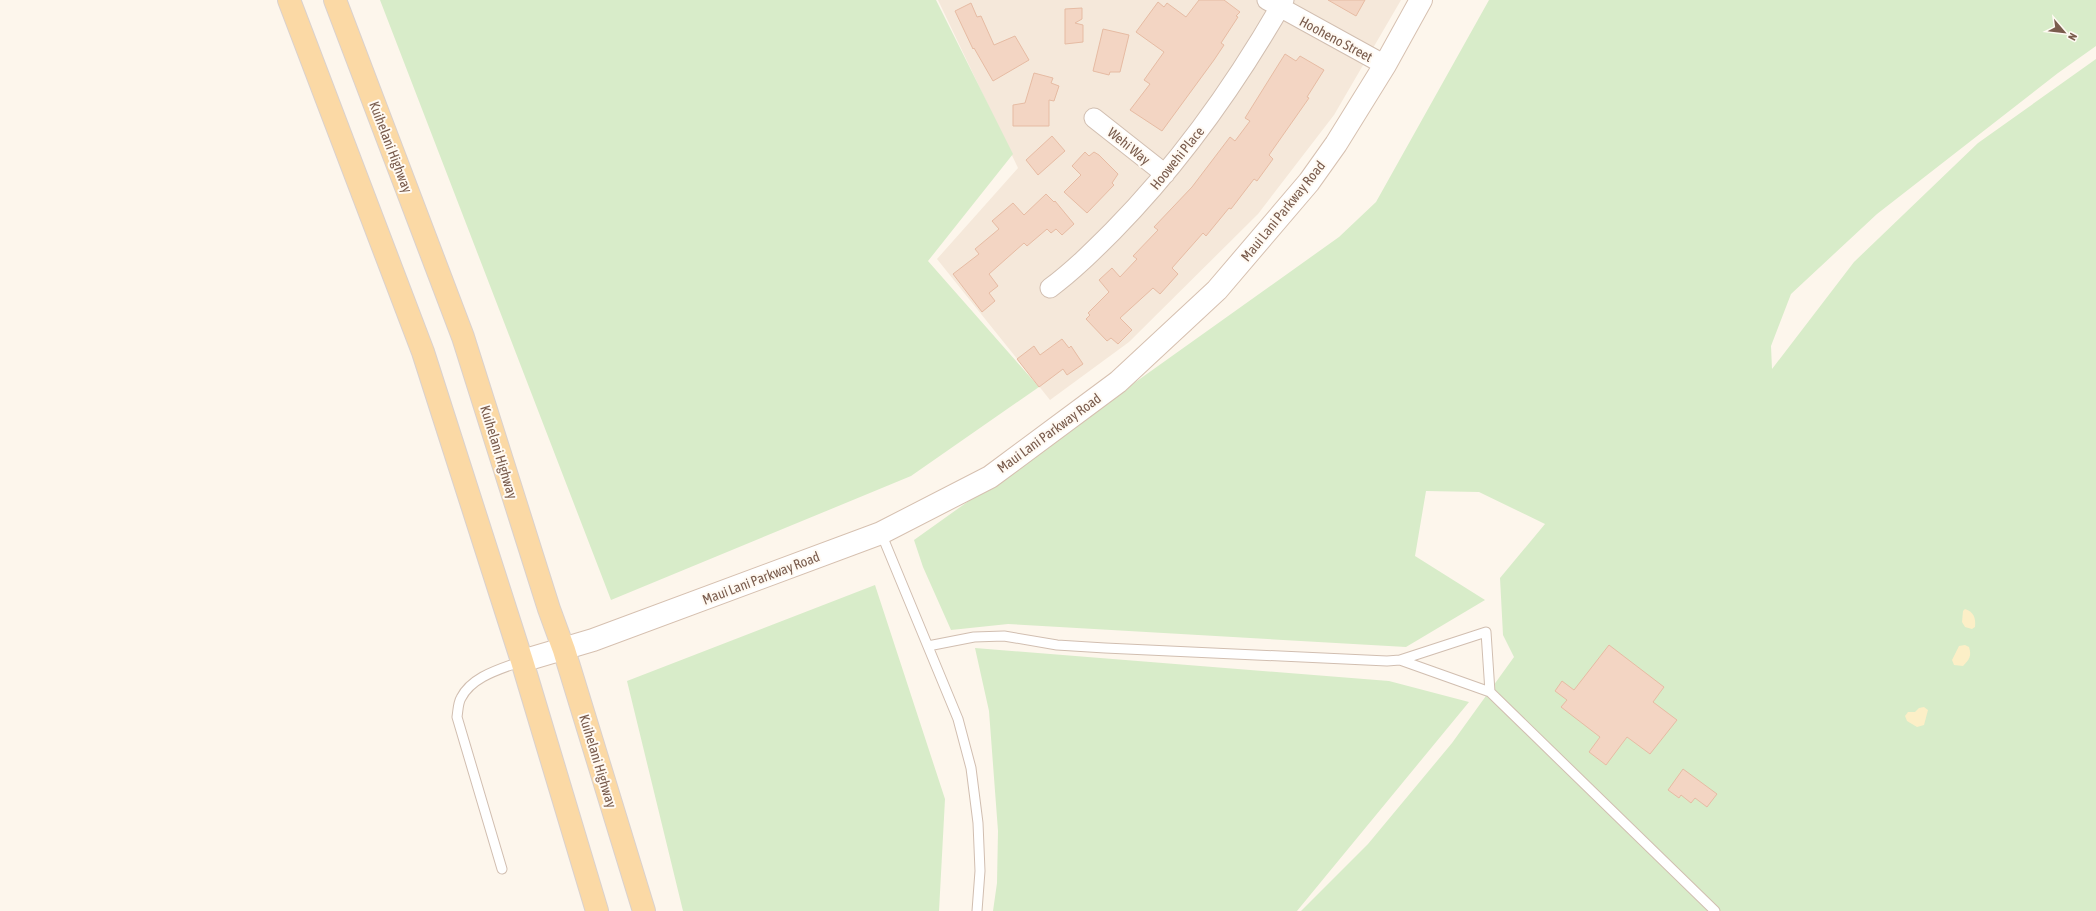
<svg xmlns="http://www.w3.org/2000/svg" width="2096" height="911" font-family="'Asap Condensed',sans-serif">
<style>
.residential{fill:#f5e8da}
.green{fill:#d8ecc9}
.sand{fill:#fcefc7}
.building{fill:#f3d5c3;stroke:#e6bba3}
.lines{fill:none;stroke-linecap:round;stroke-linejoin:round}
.service-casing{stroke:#d1beb0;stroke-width:11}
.minor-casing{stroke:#d1beb0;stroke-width:21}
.secondary-casing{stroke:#d6c0b0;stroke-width:24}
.primary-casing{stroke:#dad1cd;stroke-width:24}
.service{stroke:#fff;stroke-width:9}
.minor{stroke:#fff;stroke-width:19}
.secondary{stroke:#fff;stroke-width:22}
.primary{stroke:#fbd9a5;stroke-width:22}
.labels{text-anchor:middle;stroke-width:4;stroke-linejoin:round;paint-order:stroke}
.street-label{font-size:14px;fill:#7a5c4d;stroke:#fffaf3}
</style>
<rect width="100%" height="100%" fill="#fdf6ec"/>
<path class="residential" d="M 938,0 L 1401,0 L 1334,115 L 1258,214 L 1129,342 L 1050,400 L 937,259 L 1018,168 Z"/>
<path class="green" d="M 380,0 L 936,0 L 1013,154 L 928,261 L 1039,387 L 911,476 L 611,600 Z
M 1489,0 L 2096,0 L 2096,46 L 2058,73 L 1877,214 L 1791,294 L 1771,346 L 1772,369 L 1854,262 L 1978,143 L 2096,59 L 2096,911 L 1301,911 L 1368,844 L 1452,743 L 1514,657 L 1503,635 L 1500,578 L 1545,524 L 1479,492 L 1426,491 L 1415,556 L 1485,600 L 1406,647 L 1008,624 L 951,630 L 923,567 L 914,540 L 1339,237 L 1376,202 Z
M 875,585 L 945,799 L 939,911 L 683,911 L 627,681 Z
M 975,648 L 1389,681 L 1469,702 L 1297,911 L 993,911 L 997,883 L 998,831 L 989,711 Z"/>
<path class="sand" d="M 1965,609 C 1974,612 1976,618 1975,627 L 1972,629 L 1965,627 L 1962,622 L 1963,611 Z
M 1965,645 L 1969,647 C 1972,656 1969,660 1963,666 L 1954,665 L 1952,660 L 1959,646 Z
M 1924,707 L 1928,710 L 1924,725 L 1917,727 L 1907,721 L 1905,716 L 1908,712 L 1915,712 L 1919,708 Z"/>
<path class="building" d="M 1199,0 L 1224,0 L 1240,12 L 1236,16 L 1238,17 L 1221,43 L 1224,45 L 1214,60 L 1162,131 L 1130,110 L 1150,84 L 1144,80 L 1164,52 L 1136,32 L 1158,2 L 1164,7 L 1167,3 L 1186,17 Z
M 1328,0 L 1365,0 L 1356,16 Z
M 971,3 L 977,17 L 981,16 L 994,45 L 1015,36 L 1029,60 L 993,81 L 974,48 L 973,49 L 955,11 Z
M 1082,8 L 1082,19 L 1075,23 L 1083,25 L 1083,42 L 1065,44 L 1065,9 Z
M 1103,29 L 1129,35 L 1120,72 L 1110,72 L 1109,75 L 1093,71 Z
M 1285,54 L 1296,61 L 1300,56 L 1324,70 L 1307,97 L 1309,98 L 1269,155 L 1273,159 L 1257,181 L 1254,179 L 1231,209 L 1229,208 L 1206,236 L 1203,233 L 1172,268 L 1178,274 L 1160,294 L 1153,288 L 1120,318 L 1132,330 L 1118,344 L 1111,338 L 1107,341 L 1086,319 L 1090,315 L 1088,313 L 1109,292 L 1099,280 L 1112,268 L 1120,277 L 1137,259 L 1133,256 L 1158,230 L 1154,227 L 1192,187 L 1230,137 L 1235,141 L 1250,121 L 1245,118 Z
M 1034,73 L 1053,78 L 1051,83 L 1059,86 L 1054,101 L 1049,100 L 1049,126 L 1013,126 L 1013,105 L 1025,103 Z
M 1052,136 L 1065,151 L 1038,175 L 1026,160 Z
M 1085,152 L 1089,156 L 1094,152 L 1099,155 L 1118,174 L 1112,183 L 1114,185 L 1087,213 L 1064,192 L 1081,175 L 1072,166 Z
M 1046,194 L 1054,202 L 1055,201 L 1074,224 L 1062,235 L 1056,229 L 1051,233 L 1047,229 L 1027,246 L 1024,243 L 989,274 L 998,286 L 989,293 L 995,301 L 982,312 L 953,274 L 979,254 L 975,249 L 999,229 L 992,221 L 1013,203 L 1024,215 Z
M 1062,339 L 1069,348 L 1071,346 L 1083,364 L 1067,375 L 1063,369 L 1039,387 L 1017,359 L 1034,346 L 1040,355 Z
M 1609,645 L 1664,687 L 1653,702 L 1677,720 L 1650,754 L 1627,737 L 1606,765 L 1589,752 L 1600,737 L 1561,707 L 1567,700 L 1555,691 L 1562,681 L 1574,690 Z
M 1683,769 L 1717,794 L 1707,807 L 1695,798 L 1691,803 L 1681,795 L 1679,798 L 1668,790 Z"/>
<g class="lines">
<defs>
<path id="service" d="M 881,533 L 958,719 L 971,768 L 978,823 L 980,871 L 977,911
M 928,646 L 974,637 L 1004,636 L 1057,645 L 1105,648 L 1387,661 L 1400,660 L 1486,632 L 1490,692
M 1400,660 L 1490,692 L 1715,911
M 502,869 L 457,717 C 458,711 458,703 461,698 C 472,676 501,669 522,661"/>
<path id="minor" d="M 1267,0 L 1385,65
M 1094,118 L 1165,174
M 1050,288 C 1073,271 1093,251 1113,231 C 1181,162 1236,84 1284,0"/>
<path id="secondary" d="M 522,661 L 593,640 L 881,533 L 990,477 L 1118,382 L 1217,290 L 1309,182 L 1336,144 L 1385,65 L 1421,0"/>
<path id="primary" d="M 289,0 L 423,352 L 522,661 L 597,911
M 335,0 L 463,337 L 549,609 L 564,650 L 644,911"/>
</defs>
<use href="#service" class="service-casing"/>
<use href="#minor" class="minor-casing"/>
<use href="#secondary" class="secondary-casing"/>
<use href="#primary" class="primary-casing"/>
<use href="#service" class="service"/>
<use href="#minor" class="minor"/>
<use href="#secondary" class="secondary"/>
<use href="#primary" class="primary"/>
</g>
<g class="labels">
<g class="street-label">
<text transform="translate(1336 39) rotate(28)" y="5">Hooheno Street</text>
<text transform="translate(1129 146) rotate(39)" y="5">Wehi Way</text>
<text transform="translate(391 147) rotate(69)" y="5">Kuihelani Highway</text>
<text transform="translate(1177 158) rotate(-51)" y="5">Hoowehi Place</text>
<text transform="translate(1283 211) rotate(-51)" y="5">Maui Lani Parkway Road</text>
<text transform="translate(1049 433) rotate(-36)" y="5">Maui Lani Parkway Road</text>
<text transform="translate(499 452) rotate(73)" y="5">Kuihelani Highway</text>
<text transform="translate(761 578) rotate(-21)" y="5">Maui Lani Parkway Road</text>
<text transform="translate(598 761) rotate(73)" y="5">Kuihelani Highway</text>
</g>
</g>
<g transform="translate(2064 32) rotate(118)" stroke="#fffaf3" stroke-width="3" paint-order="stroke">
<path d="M0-3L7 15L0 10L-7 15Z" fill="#7a5c4d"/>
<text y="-6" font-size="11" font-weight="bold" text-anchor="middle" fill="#7a5c4d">N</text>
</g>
</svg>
